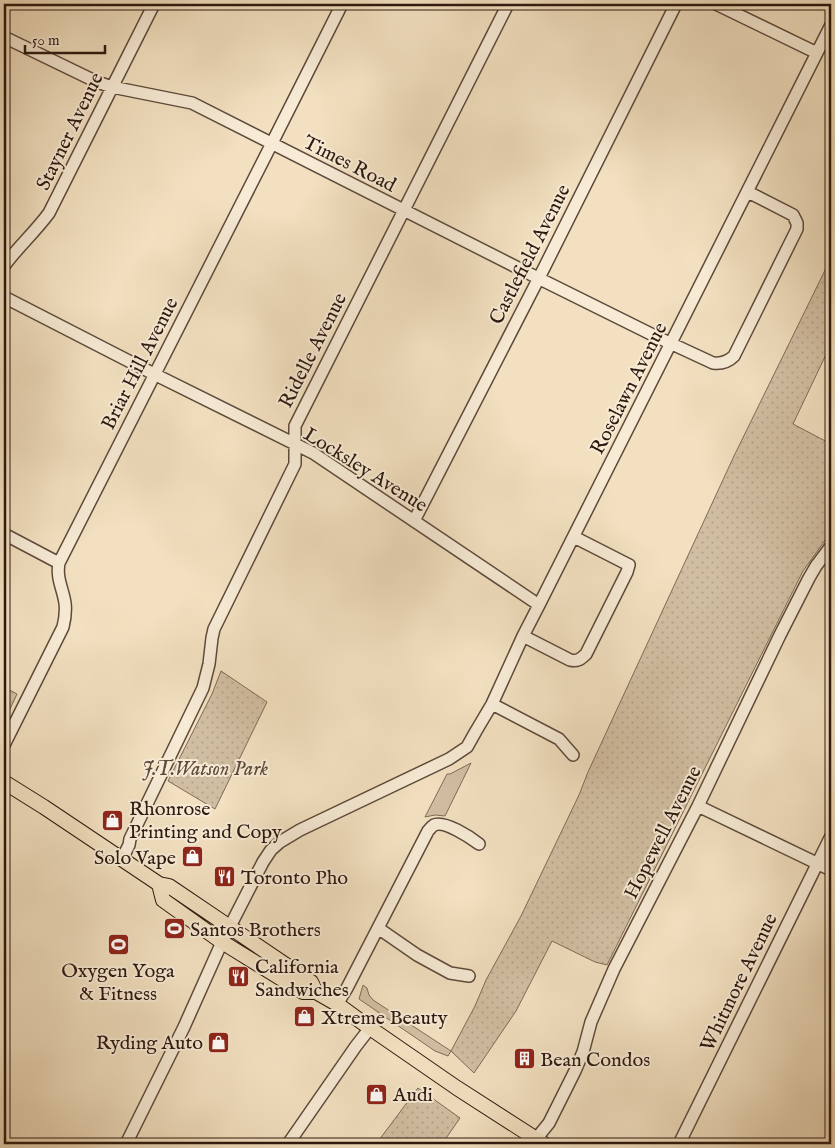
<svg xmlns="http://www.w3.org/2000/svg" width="835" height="1148" font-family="'IM FELL English',serif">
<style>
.grass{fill:#d1bea2;stroke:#7f6b58}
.park{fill:url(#park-dots);stroke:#7f6b58}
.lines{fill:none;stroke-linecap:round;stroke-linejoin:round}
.minor-casing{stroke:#5e4a3b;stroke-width:14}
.major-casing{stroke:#2d180f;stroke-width:16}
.minor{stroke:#f7ebd6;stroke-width:11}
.major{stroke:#f2e0c0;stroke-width:14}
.labels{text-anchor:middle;stroke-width:4;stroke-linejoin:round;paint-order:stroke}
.street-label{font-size:20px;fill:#2d180f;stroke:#f7ebd6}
.park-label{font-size:20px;font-style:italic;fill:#5e4a3b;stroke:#f7ebd6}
.poi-label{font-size:20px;fill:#2d180f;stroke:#f7ebd6;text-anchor:start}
</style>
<defs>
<pattern id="park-dots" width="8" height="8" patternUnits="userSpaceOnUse" patternTransform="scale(1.25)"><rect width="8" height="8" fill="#d1bea2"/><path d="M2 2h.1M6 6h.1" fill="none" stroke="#b4a38a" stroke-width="1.8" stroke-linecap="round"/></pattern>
</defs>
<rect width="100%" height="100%" fill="#f2e0c0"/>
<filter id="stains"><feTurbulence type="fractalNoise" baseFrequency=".004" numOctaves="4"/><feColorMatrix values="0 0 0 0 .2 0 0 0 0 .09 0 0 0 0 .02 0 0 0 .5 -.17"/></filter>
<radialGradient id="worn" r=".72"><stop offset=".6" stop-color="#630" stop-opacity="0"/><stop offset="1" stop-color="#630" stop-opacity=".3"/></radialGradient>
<path class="grass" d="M 471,763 L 445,816 L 435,815 L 425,817 L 447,774 L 450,774 Z
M 363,985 L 367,988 L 369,995 L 373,1000 L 451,1051 L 448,1056 L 435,1051 L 359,999 Z"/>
<path class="park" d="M 831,258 L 831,344 L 793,424 L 831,444 L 831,532 L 803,571 L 607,965 L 595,962 L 552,941 L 516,1011 L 474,1073 L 451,1051 L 475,1006 L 486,980 L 521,916 L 579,795 L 588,772 L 734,456 Z
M 221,671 L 267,702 L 215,809 L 168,781 L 212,694 Z
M 4,687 L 17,694 L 4,722 Z
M 418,1088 L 460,1118 L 442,1144 L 376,1144 Z"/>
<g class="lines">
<defs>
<path id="minor" d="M 716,4 L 817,53
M 4,37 L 97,82 L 112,87 L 192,103 L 538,278 L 657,337 L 713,363 C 722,364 728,362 734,356 L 797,229 L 797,223 L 793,215 L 748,192
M 4,266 C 18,247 35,232 49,213 L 154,4
M 4,297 L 154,374 L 313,453 L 539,605
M 414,521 L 544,268 L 676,4
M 4,534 L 59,563
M 523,636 L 570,660 C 577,662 581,659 586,654 L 627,572 L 629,565 L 574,537
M 492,704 L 559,739 L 573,755
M 4,745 L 63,627 C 65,619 66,611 65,603 C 63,589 56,578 59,563 L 266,155 L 342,4
M 698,806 L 831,870
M 122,859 L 129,845 L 130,839 L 203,688 L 209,664 L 212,638 L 214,629 L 295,464 L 295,426 L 508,4
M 378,928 L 417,955 L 450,973 L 469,976
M 337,1004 L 347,988 L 428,831 C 430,829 431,827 434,825 C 444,820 470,837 479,844
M 126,1144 L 184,1027 L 222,942 L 263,862 L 271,850 L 280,842 L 300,830 L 449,759 L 467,747 L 476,731 L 492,704 L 523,636 L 539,605 L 831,25
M 288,1144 L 356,1046 L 370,1028
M 532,1144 L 549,1123 L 575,1071 L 583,1052 L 591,1022 L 614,969 L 698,806 L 780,635 L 809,578 L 816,566 L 831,546
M 679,1144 L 831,836"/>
<path id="major" d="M 4,782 L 44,807 L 159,884 L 169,886 L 311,982 L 316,992
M 159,884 L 163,900 L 222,942 L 303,992 L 316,992 L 337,1004 L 370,1028 L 457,1088 L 544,1144"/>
</defs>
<use href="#minor" class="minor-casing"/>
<use href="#major" class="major-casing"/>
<use href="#minor" class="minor"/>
<use href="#major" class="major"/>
</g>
<defs>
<symbol id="shop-square" viewBox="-11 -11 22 22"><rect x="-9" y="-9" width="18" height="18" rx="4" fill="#8f2418" stroke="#f7ebd6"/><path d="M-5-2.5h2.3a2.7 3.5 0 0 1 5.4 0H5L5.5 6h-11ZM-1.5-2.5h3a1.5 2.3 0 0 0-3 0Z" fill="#fff"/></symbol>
<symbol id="restaurant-square" viewBox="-11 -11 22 22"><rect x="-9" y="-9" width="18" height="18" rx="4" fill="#8f2418" stroke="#f7ebd6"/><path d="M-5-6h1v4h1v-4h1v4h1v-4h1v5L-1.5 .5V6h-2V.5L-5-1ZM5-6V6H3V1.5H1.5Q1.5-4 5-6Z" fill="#fff"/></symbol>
<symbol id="stadium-square" viewBox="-11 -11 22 22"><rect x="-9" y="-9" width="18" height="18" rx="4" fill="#8f2418" stroke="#f7ebd6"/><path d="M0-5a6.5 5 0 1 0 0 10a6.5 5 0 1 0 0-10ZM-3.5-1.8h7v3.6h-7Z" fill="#fff"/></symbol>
<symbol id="building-square" viewBox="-11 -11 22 22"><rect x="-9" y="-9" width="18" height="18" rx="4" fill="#8f2418" stroke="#f7ebd6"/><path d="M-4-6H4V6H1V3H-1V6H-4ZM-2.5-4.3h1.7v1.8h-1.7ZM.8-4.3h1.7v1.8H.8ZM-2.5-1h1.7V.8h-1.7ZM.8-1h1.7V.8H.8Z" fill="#fff"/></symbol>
</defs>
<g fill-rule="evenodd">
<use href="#shop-square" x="100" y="808" width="25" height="25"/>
<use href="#shop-square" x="180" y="844" width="25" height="25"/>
<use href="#restaurant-square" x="212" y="864" width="25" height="25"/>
<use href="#stadium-square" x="162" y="916" width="25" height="25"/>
<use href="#stadium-square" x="106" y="932" width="25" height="25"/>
<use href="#restaurant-square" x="226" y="964" width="25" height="25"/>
<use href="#shop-square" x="292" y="1004" width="25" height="25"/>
<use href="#shop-square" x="206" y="1030" width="25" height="25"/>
<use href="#building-square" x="512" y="1046" width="25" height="25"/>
<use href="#shop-square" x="364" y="1082" width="25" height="25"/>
</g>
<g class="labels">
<g class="street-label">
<text transform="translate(69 131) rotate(-64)" y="7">Stayner Avenue</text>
<text transform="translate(350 163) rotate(27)" y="7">Times Road</text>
<text transform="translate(529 254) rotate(-63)" y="7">Castlefield Avenue</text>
<text transform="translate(312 350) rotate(-63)" y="7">Ridelle Avenue</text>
<text transform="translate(139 363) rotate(-63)" y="7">Briar Hill Avenue</text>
<text transform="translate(628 388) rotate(-63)" y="7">Roselawn Avenue</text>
<text transform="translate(366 469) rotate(32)" y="7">Locksley Avenue</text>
<text transform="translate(662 832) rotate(-63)" y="7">Hopewell Avenue</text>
<text transform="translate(738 982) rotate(-64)" y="7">Whitmore Avenue</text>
</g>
<g class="park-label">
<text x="205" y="775">J.T.Watson Park</text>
</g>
<g class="poi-label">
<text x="129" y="815">Rhonrose<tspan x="129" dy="23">Printing and Copy</tspan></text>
<text x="176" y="864" text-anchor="end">Solo Vape</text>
<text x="241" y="884">Toronto Pho</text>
<text x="190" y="936">Santos Brothers</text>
<text x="255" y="973">California<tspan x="255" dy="23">Sandwiches</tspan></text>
<text x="118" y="977" text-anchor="middle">Oxygen Yoga<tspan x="118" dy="23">&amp; Fitness</tspan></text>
<text x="321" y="1024">Xtreme Beauty</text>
<text x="203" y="1049" text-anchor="end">Ryding Auto</text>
<text x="540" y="1066">Bean Condos</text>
<text x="393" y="1101">Audi</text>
</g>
</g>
<rect width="835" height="1148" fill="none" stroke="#f2e0c0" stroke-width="20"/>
<rect x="5" y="5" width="825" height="1138" fill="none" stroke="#2d180f" stroke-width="2.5"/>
<rect x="10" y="10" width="815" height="1128" fill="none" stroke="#2d180f"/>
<path d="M25 45v8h80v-8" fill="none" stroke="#2d180f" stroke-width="2.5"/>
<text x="32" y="45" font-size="15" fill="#2d180f" stroke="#f7ebd6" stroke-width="4" paint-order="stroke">50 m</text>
<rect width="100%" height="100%" filter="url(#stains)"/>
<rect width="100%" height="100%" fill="url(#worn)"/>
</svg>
